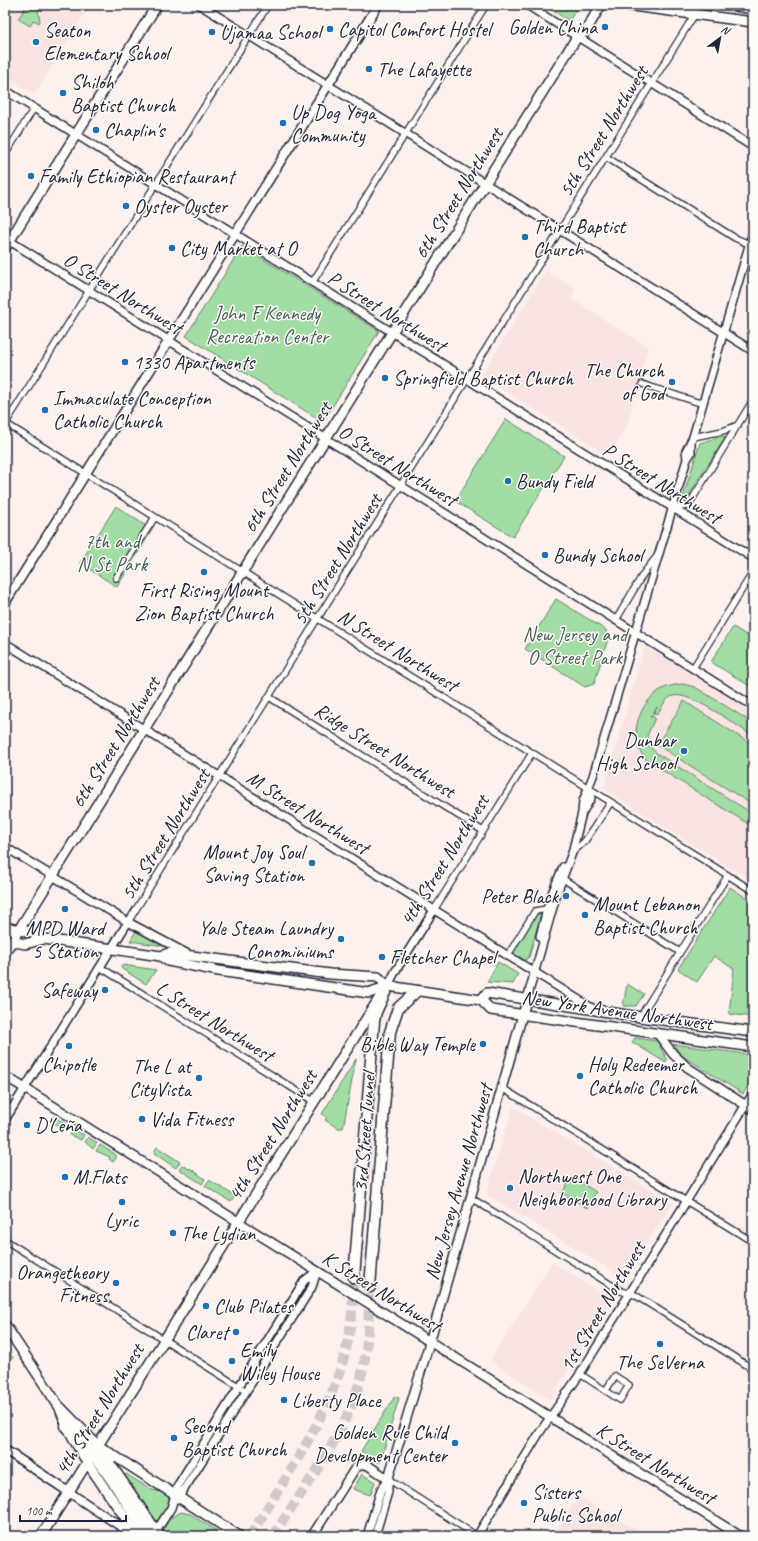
<svg xmlns="http://www.w3.org/2000/svg" width="758" height="1541" font-family="Caveat,sans-serif">
<style>
.built{fill:#fae4e1}
.green{fill:#a2dda3;stroke:#62806f}
.lines{fill:none;stroke-linecap:round;stroke-linejoin:round}
.motorway-tunnel{stroke:#d0c8c9;stroke-width:10;stroke-dasharray:10 5;stroke-linecap:butt}
.minor-casing{stroke:#22223b;stroke-width:8}
.tertiary-casing{stroke:#22223b;stroke-width:10}
.secondary-casing{stroke:#22223b;stroke-width:11}
.primary-casing{stroke:#22223b;stroke-width:12}
.trunk-casing{stroke:#22223b;stroke-width:12}
.motorway-casing{stroke:#22223b;stroke-width:13}
.minor{stroke:#fdfcf7;stroke-width:5.5}
.tertiary{stroke:#fdfcf7;stroke-width:7}
.secondary{stroke:#fdfcf7;stroke-width:8}
.primary{stroke:#fdfcf7;stroke-width:9}
.trunk{stroke:#fdfcf7;stroke-width:9}
.motorway{stroke:#fdfcf7;stroke-width:10}
.secondary-bridge-casing{stroke:#22223b;stroke-width:11;stroke-linecap:butt}
.secondary-bridge{stroke:#fdfcf7;stroke-width:8}
.poi-dot{fill:#1f6fb2;stroke:#fdfcf7;stroke-width:1.5}
.labels{text-anchor:middle;stroke-width:3;stroke-linejoin:round;paint-order:stroke}
.poi-label{font-size:20px;fill:#22223b;stroke:#fdfcf7;text-anchor:start}
.street-label{font-size:20px;fill:#22223b;stroke:#fdfcf7}
.park-label{font-size:20px;fill:#485a5a;stroke:#fdfcf7}
</style>
<rect width="100%" height="100%" fill="#fcf1ed"/>
<filter id="ink" filterUnits="userSpaceOnUse"><feTurbulence type="fractalNoise" baseFrequency=".025" numOctaves="2"/><feDisplacementMap in="SourceGraphic" scale="8" xChannelSelector="R" yChannelSelector="G"/><feConvolveMatrix kernelMatrix="1 2 1 2 8 2 1 2 1" color-interpolation-filters="sRGB"/></filter>
<g filter="url(#ink)">
<path class="built" d="M 5,5 L 90,5 L 34,95 L 5,76 Z
M 546,271 L 576,289 L 571,299 L 648,347 L 627,425 L 609,456 L 481,376 Z
M 645,645 L 753,713 L 753,882 L 604,789 Z
M 513,1107 L 673,1203 L 624,1278 L 486,1194 Z
M 552,1262 L 611,1299 L 550,1400 L 490,1361 Z
M 578,1496 L 648,1536 L 554,1536 Z"/>
<path class="green" d="M 27,5 L 41,5 L 38,10 L 40,21 L 39,23 L 34,20 L 30,26 L 18,19 Z
M 544,5 L 577,8 L 569,21 Z
M 242,246 L 379,331 L 323,422 L 186,336 Z
M 506,419 L 564,456 L 513,537 L 455,501 Z
M 723,436 L 725,438 L 685,501 L 682,500 L 700,443 Z
M 116,506 L 152,530 L 117,587 L 80,563 Z
M 556,599 L 606,630 L 608,639 L 594,684 L 585,687 L 525,649 Z
M 733,627 L 753,639 L 753,688 L 711,662 Z
M 683,684 L 695,687 L 753,723 L 753,736 C 737,726 690,691 673,696 C 665,698 661,709 657,715 L 654,713 L 657,707 L 650,718 L 652,716 L 655,718 L 647,736 L 650,747 L 658,754 L 753,814 L 753,827 L 649,762 C 625,743 637,703 662,689 C 668,686 675,685 683,684 Z
M 684,701 L 753,745 L 753,805 L 657,745 Z
M 730,887 L 753,902 L 753,1017 L 729,1014 L 734,969 L 714,956 L 697,982 L 678,969 Z
M 538,912 L 541,914 L 529,957 L 525,960 L 514,954 L 514,951 Z
M 137,929 L 171,947 L 130,941 Z
M 498,962 L 518,974 L 513,984 L 487,982 Z
M 123,965 L 156,970 L 146,984 L 122,969 L 121,967 Z
M 627,984 L 644,994 L 636,1006 L 623,1006 Z
M 635,1038 L 657,1041 L 667,1059 L 666,1063 L 632,1042 Z
M 673,1044 L 753,1055 L 753,1078 L 743,1094 L 681,1055 Z
M 356,1059 L 343,1128 L 338,1128 L 325,1120 L 327,1117 L 322,1114 Z
M 54,1116 L 70,1127 L 67,1131 L 50,1121 Z
M 74,1129 L 84,1135 L 81,1140 L 70,1135 Z
M 88,1137 L 97,1143 L 93,1149 L 85,1142 Z
M 100,1145 L 115,1154 L 116,1158 L 113,1162 L 109,1159 L 110,1157 L 96,1151 Z
M 157,1147 L 180,1162 L 176,1168 L 155,1154 L 154,1152 Z
M 182,1165 L 189,1169 L 190,1168 L 205,1179 L 202,1184 L 179,1169 Z
M 572,1177 L 596,1192 L 587,1208 L 562,1193 Z
M 209,1180 L 235,1196 L 231,1202 L 205,1186 Z
M 5,1346 L 13,1358 L 5,1363 Z
M 395,1396 L 399,1398 L 380,1463 L 361,1451 Z
M 126,1474 L 152,1490 L 162,1492 L 170,1497 L 170,1503 L 158,1521 L 154,1520 L 124,1476 Z
M 362,1474 L 375,1482 L 370,1495 L 353,1489 Z
M 181,1512 L 190,1514 L 225,1536 L 164,1536 L 163,1530 L 170,1518 Z"/>
<g class="lines">
<path class="motorway-tunnel" d="M 250,1536 C 286,1476 331,1415 347,1345 C 352,1323 353,1300 354,1278
M 273,1536 C 303,1489 343,1438 359,1384 C 369,1353 368,1319 370,1287"/>
<defs>
<path id="minor" d="M 5,155 L 34,108
M 606,157 L 735,238 L 749,244
M 312,283 L 486,5
M 642,384 L 703,404
M 5,423 L 753,891
M 6,423 L 268,5
M 693,437 L 723,431 L 738,425
M 673,508 L 688,506 L 753,400
M 116,578 L 155,517
M 616,620 L 643,574 L 658,555
M 693,668 L 753,572
M 269,697 L 483,831
M 572,853 L 585,841 L 611,802
M 563,879 L 680,952
M 434,910 L 532,753
M 128,922 L 695,14
M 508,955 L 535,911 L 547,909
M 100,967 L 313,1101
M 640,1017 L 728,875
M 502,1088 L 753,1242
M 471,1198 L 621,1291 L 635,1295 L 753,1369
M 5,1240 L 246,1391
M 580,1374 L 620,1400 L 629,1385 L 615,1376 L 606,1390
M 388,1479 L 477,1536"/>
<path id="tertiary" d="M 200,5 L 753,351
M 527,5 L 753,147
M 5,90 L 753,558
M 5,238 L 753,706
M 687,459 L 686,451 L 693,437 L 753,232
M 5,643 L 592,1008
M 582,813 L 591,798 L 589,788
M 5,847 L 128,922 L 188,954
M 542,940 L 540,936 L 550,898 L 563,867
M 388,986 L 395,972 L 434,910
M 527,999 L 557,893 L 572,853 L 582,813 L 583,801 L 593,776 L 687,459 L 691,453 L 691,442
M 5,1120 L 128,922
M 178,1499 L 312,1287 L 317,1271
M 153,1536 L 171,1508 L 178,1485 L 304,1281 L 317,1271
M 367,1536 L 381,1489 L 388,1479
M 375,1536 L 388,1492 L 388,1479
M 477,1536 L 540,1432 L 580,1374 L 753,1093"/>
<path id="secondary" d="M 5,603 L 378,5
M 658,1034 L 673,1054 L 687,1067 L 753,1110
M 5,1076 L 333,1281
M 408,1328 L 740,1536
M 5,1450 C 49,1478 91,1508 136,1536
M 312,1536 L 356,1467 L 366,1464 L 388,1479 L 430,1341 L 527,999"/>
<path id="primary" d="M 625,5 L 753,22
M 730,5 L 753,9
M 5,248 L 157,5
M 5,927 L 19,930
M 5,1325 L 58,1405 L 98,1446 L 160,1536
M 59,1406 C 76,1454 110,1494 138,1536
M 102,1448 L 239,1536
M 41,1536 L 380,997"/>
<path id="trunk" d="M 19,930 L 32,932 L 44,939 L 161,956 L 168,961 L 219,971 L 369,993 L 388,986 L 481,1000 L 491,1010 L 753,1047
M 11,941 L 25,944 L 44,939
M 5,952 L 511,142 L 577,37 L 585,32 L 601,5
M 161,956 L 169,953 L 330,974 L 378,977 L 388,986
M 481,1000 L 487,993 L 640,1017 L 753,1032"/>
<path id="motorway" d="M 354,1278 L 374,1021 L 376,1012 L 388,986
M 370,1287 L 390,1032 L 398,1008 L 417,991
M 66,1426 C 99,1455 122,1497 147,1533"/>
</defs>
<use href="#minor" class="minor-casing"/>
<use href="#tertiary" class="tertiary-casing"/>
<use href="#secondary" class="secondary-casing"/>
<use href="#primary" class="primary-casing"/>
<use href="#trunk" class="trunk-casing"/>
<use href="#motorway" class="motorway-casing"/>
<use href="#minor" class="minor"/>
<use href="#tertiary" class="tertiary"/>
<use href="#secondary" class="secondary"/>
<use href="#primary" class="primary"/>
<use href="#trunk" class="trunk"/>
<use href="#motorway" class="motorway"/>
<defs>
<path id="secondary-bridge" d="M 333,1281 L 408,1328"/>
</defs>
<use href="#secondary-bridge" class="secondary-bridge-casing"/>
<use href="#secondary-bridge" class="secondary-bridge"/>
</g>
</g>
<g class="poi-dot">
<circle cx="605" cy="27" r="4"/>
<circle cx="330" cy="29" r="4"/>
<circle cx="212" cy="32" r="4"/>
<circle cx="36" cy="42" r="4"/>
<circle cx="369" cy="69" r="4"/>
<circle cx="63" cy="93" r="4"/>
<circle cx="283" cy="123" r="4"/>
<circle cx="96" cy="130" r="4"/>
<circle cx="31" cy="176" r="4"/>
<circle cx="126" cy="206" r="4"/>
<circle cx="525" cy="237" r="4"/>
<circle cx="172" cy="248" r="4"/>
<circle cx="125" cy="362" r="4"/>
<circle cx="385" cy="378" r="4"/>
<circle cx="672" cy="382" r="4"/>
<circle cx="45" cy="410" r="4"/>
<circle cx="508" cy="481" r="4"/>
<circle cx="545" cy="555" r="4"/>
<circle cx="204" cy="572" r="4"/>
<circle cx="684" cy="751" r="4"/>
<circle cx="312" cy="863" r="4"/>
<circle cx="566" cy="896" r="4"/>
<circle cx="65" cy="909" r="4"/>
<circle cx="585" cy="915" r="4"/>
<circle cx="341" cy="939" r="4"/>
<circle cx="382" cy="957" r="4"/>
<circle cx="105" cy="990" r="4"/>
<circle cx="483" cy="1044" r="4"/>
<circle cx="69" cy="1046" r="4"/>
<circle cx="580" cy="1076" r="4"/>
<circle cx="199" cy="1078" r="4"/>
<circle cx="142" cy="1119" r="4"/>
<circle cx="27" cy="1125" r="4"/>
<circle cx="65" cy="1177" r="4"/>
<circle cx="510" cy="1188" r="4"/>
<circle cx="122" cy="1202" r="4"/>
<circle cx="173" cy="1233" r="4"/>
<circle cx="116" cy="1283" r="4"/>
<circle cx="206" cy="1306" r="4"/>
<circle cx="236" cy="1332" r="4"/>
<circle cx="660" cy="1344" r="4"/>
<circle cx="232" cy="1361" r="4"/>
<circle cx="284" cy="1400" r="4"/>
<circle cx="174" cy="1438" r="4"/>
<circle cx="455" cy="1443" r="4"/>
<circle cx="524" cy="1503" r="4"/>
</g>
<g class="labels">
<g class="poi-label">
<text x="597" y="34" text-anchor="end">Golden China</text>
<text x="338" y="36">Capitol Comfort Hostel</text>
<text x="44" y="37">Seaton<tspan x="44" dy="23">Elementary School</tspan></text>
<text x="220" y="39">Ujamaa School</text>
<text x="377" y="76">The Lafayette</text>
<text x="71" y="89">Shiloh<tspan x="71" dy="23">Baptist Church</tspan></text>
<text x="291" y="119">Up Dog Yoga<tspan x="291" dy="23">Community</tspan></text>
<text x="104" y="137">Chaplin's</text>
<text x="39" y="183">Family Ethiopian Restaurant</text>
<text x="134" y="213">Oyster Oyster</text>
<text x="533" y="233">Third Baptist<tspan x="533" dy="23">Church</tspan></text>
<text x="180" y="255">City Market at O</text>
<text x="133" y="369">1330 Apartments</text>
<text x="664" y="377" text-anchor="end">The Church<tspan x="664" dy="23">of God</tspan></text>
<text x="393" y="385">Springfield Baptist Church</text>
<text x="53" y="405">Immaculate Conception<tspan x="53" dy="23">Catholic Church</tspan></text>
<text x="516" y="488">Bundy Field</text>
<text x="553" y="562">Bundy School</text>
<text x="204" y="597" text-anchor="middle">First Rising Mount<tspan x="204" dy="23">Zion Baptist Church</tspan></text>
<text x="676" y="747" text-anchor="end">Dunbar<tspan x="676" dy="23">High School</tspan></text>
<text x="304" y="859" text-anchor="end">Mount Joy Soul<tspan x="304" dy="23">Saving Station</tspan></text>
<text x="558" y="903" text-anchor="end">Peter Black</text>
<text x="593" y="911">Mount Lebanon<tspan x="593" dy="23">Baptist Church</tspan></text>
<text x="65" y="935" text-anchor="middle">MPD Ward<tspan x="65" dy="23">5 Station</tspan></text>
<text x="333" y="935" text-anchor="end">Yale Steam Laundry<tspan x="333" dy="23">Conominiums</tspan></text>
<text x="390" y="964">Fletcher Chapel</text>
<text x="97" y="997" text-anchor="end">Safeway</text>
<text x="475" y="1051" text-anchor="end">Bible Way Temple</text>
<text x="69" y="1071" text-anchor="middle">Chipotle</text>
<text x="588" y="1071">Holy Redeemer<tspan x="588" dy="23">Catholic Church</tspan></text>
<text x="191" y="1073" text-anchor="end">The L at<tspan x="191" dy="23">CityVista</tspan></text>
<text x="150" y="1126">Vida Fitness</text>
<text x="35" y="1132">D'Leña</text>
<text x="518" y="1183">Northwest One<tspan x="518" dy="23">Neighborhood Library</tspan></text>
<text x="73" y="1184">M.Flats</text>
<text x="122" y="1227" text-anchor="middle">Lyric</text>
<text x="181" y="1240">The Lydian</text>
<text x="108" y="1279" text-anchor="end">Orangetheory<tspan x="108" dy="23">Fitness</tspan></text>
<text x="214" y="1313">Club Pilates</text>
<text x="228" y="1339" text-anchor="end">Claret</text>
<text x="240" y="1357">Emily<tspan x="240" dy="23">Wiley House</tspan></text>
<text x="660" y="1369" text-anchor="middle">The SeVerna</text>
<text x="292" y="1407">Liberty Place</text>
<text x="182" y="1433">Second<tspan x="182" dy="23">Baptist Church</tspan></text>
<text x="447" y="1439" text-anchor="end">Golden Rule Child<tspan x="447" dy="23">Development Center</tspan></text>
<text x="532" y="1499">Sisters<tspan x="532" dy="23">Public School</tspan></text>
</g>
<g class="street-label">
<text transform="translate(603 131) rotate(-58)" y="7">5th Street Northwest</text>
<text transform="translate(458 193) rotate(-58)" y="7">6th Street Northwest</text>
<text transform="translate(123 293) rotate(32)" y="7">O Street Northwest</text>
<text transform="translate(387 311) rotate(32)" y="7">P Street Northwest</text>
<text transform="translate(398 465) rotate(32)" y="7">O Street Northwest</text>
<text transform="translate(287 467) rotate(-58)" y="7">6th Street Northwest</text>
<text transform="translate(662 483) rotate(32)" y="7">P Street Northwest</text>
<text transform="translate(337 559) rotate(-58)" y="7">5th Street Northwest</text>
<text transform="translate(398 650) rotate(32)" y="7">N Street Northwest</text>
<text transform="translate(115 742) rotate(-58)" y="7">6th Street Northwest</text>
<text transform="translate(385 750) rotate(32)" y="7">Ridge Street Northwest</text>
<text transform="translate(308 812) rotate(32)" y="7">M Street Northwest</text>
<text transform="translate(165 834) rotate(-58)" y="7">5th Street Northwest</text>
<text transform="translate(444 860) rotate(-58)" y="7">4th Street Northwest</text>
<text transform="translate(617 1010) rotate(8)" y="7">New York Avenue Northwest</text>
<text transform="translate(215 1021) rotate(32)" y="7">L Street Northwest</text>
<text transform="translate(364 1132) rotate(-86)" y="7">3rd Street Tunnel</text>
<text transform="translate(272 1135) rotate(-58)" y="7">4th Street Northwest</text>
<text transform="translate(458 1182) rotate(-74)" y="7">New Jersey Avenue Northwest</text>
<text transform="translate(382 1291) rotate(32)" y="7">K Street Northwest</text>
<text transform="translate(602 1306) rotate(-59)" y="7">1st Street Northwest</text>
<text transform="translate(99 1409) rotate(-58)" y="7">4th Street Northwest</text>
<text transform="translate(656 1463) rotate(32)" y="7">K Street Northwest</text>
</g>
<g class="park-label">
<text x="267" y="320">John F Kennedy<tspan x="267" dy="23">Recreation Center</tspan></text>
<text x="112" y="548">7th and<tspan x="112" dy="23">N St Park</tspan></text>
<text x="575" y="641">New Jersey and<tspan x="575" dy="23">O Street Park</tspan></text>
</g>
</g>
<rect width="758" height="1541" fill="none" stroke="#fdfcf7" stroke-width="20"/>
<rect x="10" y="10" width="738" height="1521" fill="none" stroke="#22223b" stroke-width="1.5" filter="url(#ink)"/>
<g transform="translate(720 38) rotate(32)" stroke="#fdfcf7" stroke-width="3" paint-order="stroke">
<path d="M0-3L7 15L0 10L-7 15Z" fill="#22223b"/>
<text y="-6" font-size="11" font-weight="bold" text-anchor="middle" fill="#22223b">N</text>
</g>
<path d="M20 1515v6h106v-6" fill="none" stroke="#22223b" stroke-width="2"/>
<text x="26" y="1515" font-size="12" fill="#22223b" stroke="#fdfcf7" stroke-width="3" paint-order="stroke">100 m</text>
</svg>
